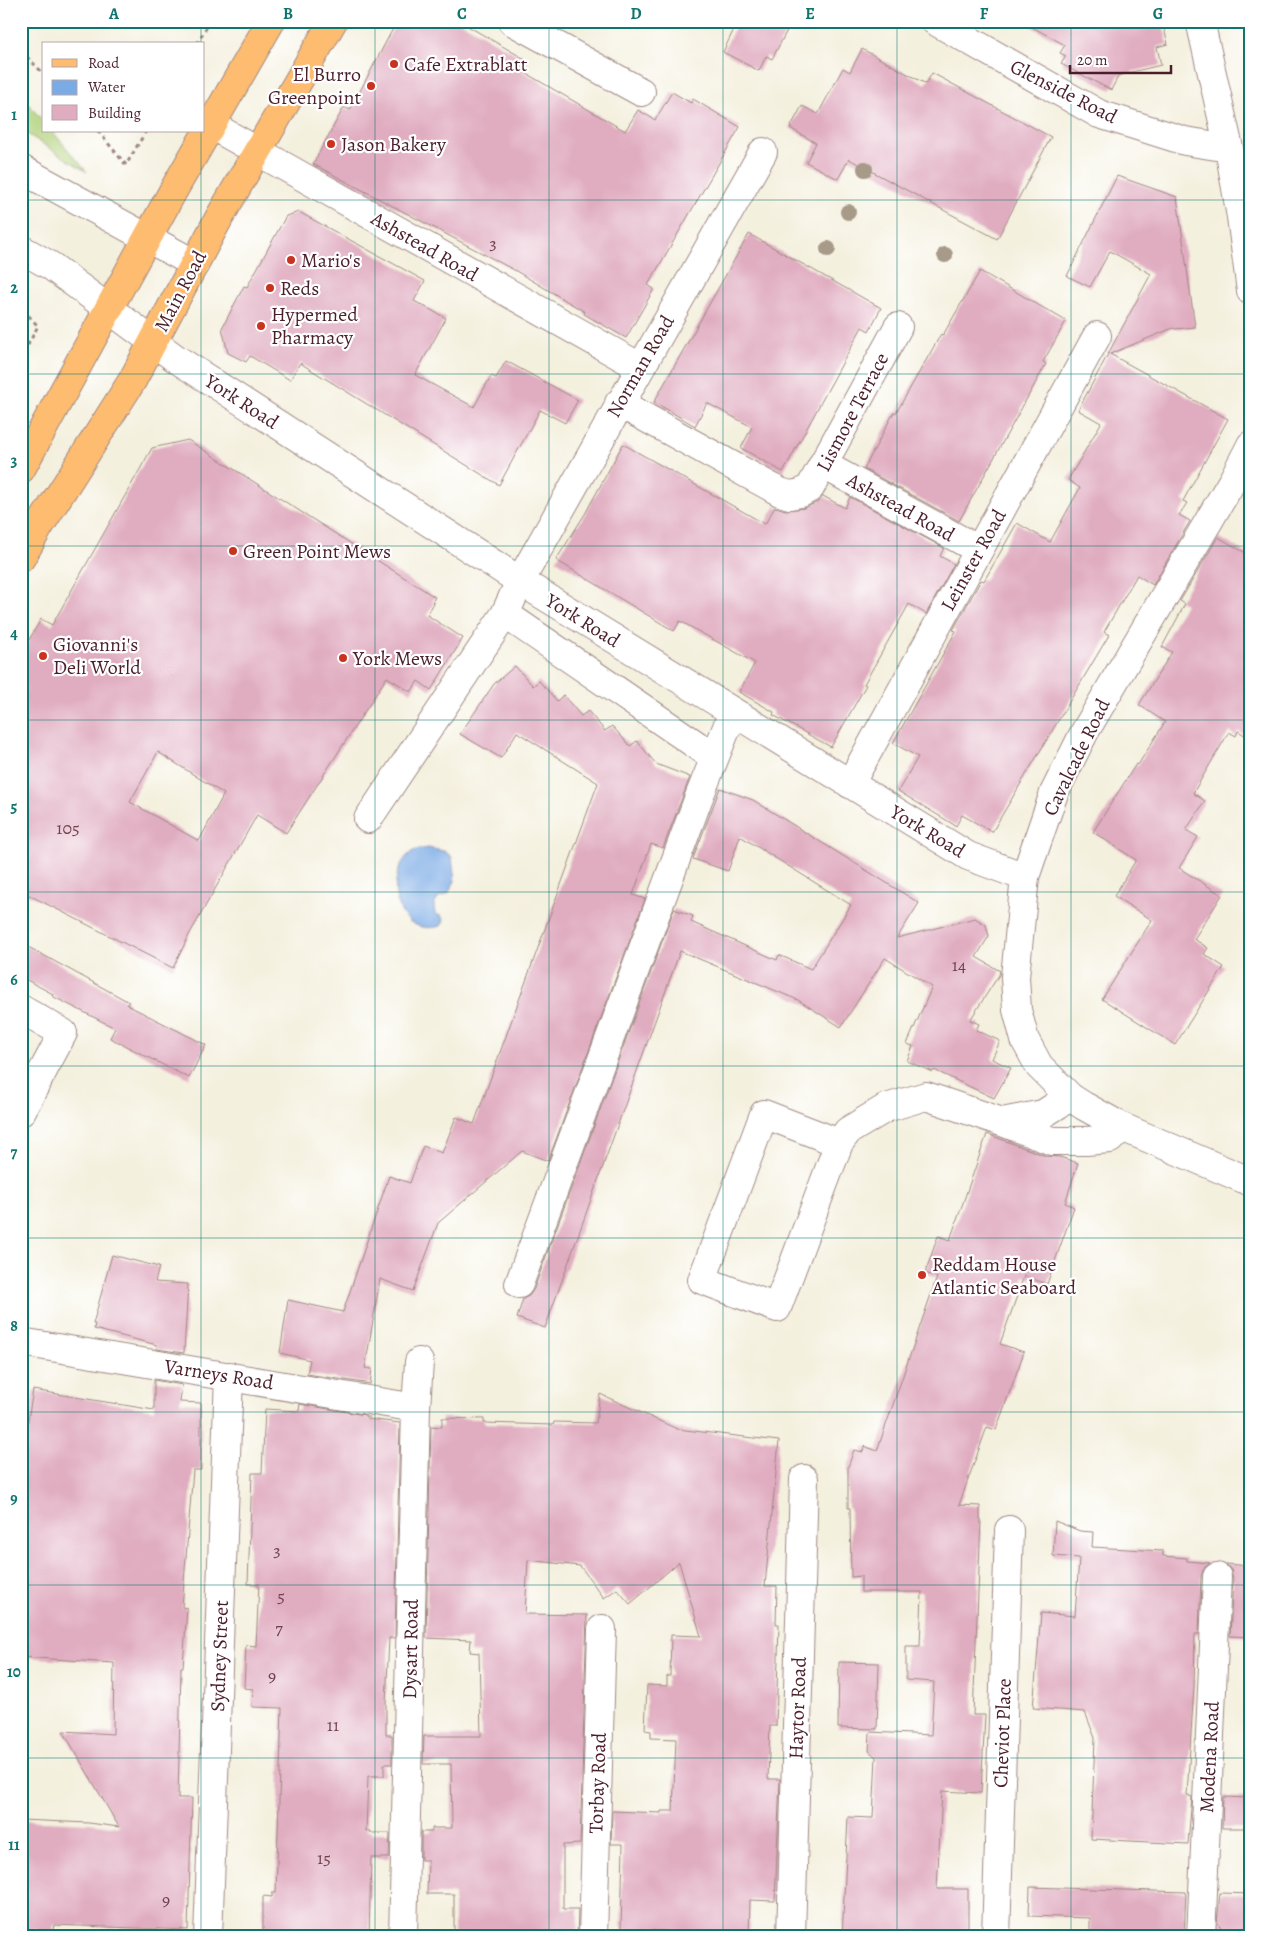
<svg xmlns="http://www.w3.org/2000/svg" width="1272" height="1958" font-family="Alegreya,serif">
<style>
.green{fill:#afd078;stroke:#7c7852}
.water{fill:#7babe5;stroke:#626588}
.building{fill:#e0acc0;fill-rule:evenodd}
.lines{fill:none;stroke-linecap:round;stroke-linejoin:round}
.minor-casing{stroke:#9f8884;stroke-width:30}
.major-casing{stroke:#9f8884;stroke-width:30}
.path{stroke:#9f8884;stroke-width:3;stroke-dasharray:4 4;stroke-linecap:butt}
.minor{stroke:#fff;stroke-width:28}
.major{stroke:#fdbc70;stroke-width:28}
.tree{fill:#a79a88}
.grid{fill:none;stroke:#0f766e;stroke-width:1;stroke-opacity:0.55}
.poi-dot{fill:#c8321e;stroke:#fff;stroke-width:2}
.labels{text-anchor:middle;stroke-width:4.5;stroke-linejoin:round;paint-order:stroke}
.number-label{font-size:18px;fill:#704250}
.poi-label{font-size:20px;fill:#4a1f2b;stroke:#fff;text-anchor:start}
.street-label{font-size:20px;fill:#4a1f2b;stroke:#fff}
.neatline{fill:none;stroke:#0f766e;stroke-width:2}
.grid-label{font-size:16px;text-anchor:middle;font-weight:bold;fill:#0f766e}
</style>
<rect width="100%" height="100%" fill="#fff"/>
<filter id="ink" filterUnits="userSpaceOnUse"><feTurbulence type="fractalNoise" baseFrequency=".02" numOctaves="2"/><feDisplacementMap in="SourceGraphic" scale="10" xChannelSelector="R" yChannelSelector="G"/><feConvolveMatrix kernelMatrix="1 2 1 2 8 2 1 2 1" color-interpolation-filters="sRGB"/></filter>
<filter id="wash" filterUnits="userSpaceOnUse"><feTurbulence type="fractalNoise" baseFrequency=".0096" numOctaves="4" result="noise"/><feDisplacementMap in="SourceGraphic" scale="20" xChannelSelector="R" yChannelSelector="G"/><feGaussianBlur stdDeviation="1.12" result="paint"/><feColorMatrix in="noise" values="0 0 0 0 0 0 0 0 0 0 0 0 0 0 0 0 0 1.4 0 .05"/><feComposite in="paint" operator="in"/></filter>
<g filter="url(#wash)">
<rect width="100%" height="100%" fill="#f4f0de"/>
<path class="green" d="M 21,96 L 44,122 L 44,131 L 52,131 L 87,172 L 21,130 Z"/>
<path class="water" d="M 428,848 L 444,851 L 452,857 L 455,881 L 448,894 L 439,897 L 434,905 L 435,914 L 441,916 L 444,920 L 441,926 C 391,939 383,871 413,851 C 417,849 424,849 428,848 Z"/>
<g id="blocks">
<path class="building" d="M 397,21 L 459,21 L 528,61 L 522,71 L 625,131 L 638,110 L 655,120 L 672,92 L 691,103 L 693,99 L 740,127 L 648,285 L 654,289 L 626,338 L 584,314 L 585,312 L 516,271 L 313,164 L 344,107 L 350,110 Z
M 738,21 L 792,21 L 772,59 L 766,56 L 759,71 L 723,52 Z
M 1021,21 L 1162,21 L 1168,44 L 1157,47 L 1161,65 L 1119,75 L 1111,90 L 1061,64 L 1066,56 L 1060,53 L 1065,45 Z
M 862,49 L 926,84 L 932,73 L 1051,137 L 997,239 L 849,159 L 838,179 L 806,162 L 816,143 L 790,128 L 802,106 L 818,114 L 843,68 L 850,72 Z
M 1117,176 L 1177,197 L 1195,327 L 1175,329 L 1173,328 L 1110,354 L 1228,419 L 1183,501 L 1187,503 L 1179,515 L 1190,521 L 1153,585 L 1137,575 L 1104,632 L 1109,635 L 992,832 L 962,815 L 956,826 L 898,791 L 918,757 L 893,743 L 956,631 L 953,630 L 981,580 L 984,581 L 1017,523 L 1050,542 L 1080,488 L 1068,480 L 1101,423 L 1078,410 L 1151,274 L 1110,251 L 1090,287 L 1067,276 Z
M 299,212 L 425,281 L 414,301 L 446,318 L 415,375 L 474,407 L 491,376 L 496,378 L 506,361 L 578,400 L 565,423 L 540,410 L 499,485 L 300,363 L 290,380 L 250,356 L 246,362 L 228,353 L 222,328 L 244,286 L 247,287 L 286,216 Z
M 749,234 L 881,308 L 869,331 L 862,327 L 783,472 L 741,448 L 752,427 L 707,403 L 695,426 L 654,402 Z
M 980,271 L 1066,321 L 1043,362 L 1046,364 L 959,521 L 864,469 L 894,412 L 896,413 L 941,334 L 943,335 Z
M 188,440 L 435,597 L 432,602 L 434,603 L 427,615 L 463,638 L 431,690 L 418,681 L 411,692 L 387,677 L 286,833 L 257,815 L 189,935 L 173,968 L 21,891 L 21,654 L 41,619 L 52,625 L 152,448 ZM 158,752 L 224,794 L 199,841 L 130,802 Z
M 623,444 L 765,524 L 775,507 L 786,510 L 804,508 L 818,502 L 823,496 L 845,508 L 850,497 L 944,548 L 940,556 L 954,564 L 926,614 L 909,604 L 864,684 L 866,685 L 831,747 L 773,715 L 774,712 L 739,692 L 755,663 L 680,621 L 674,631 L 556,560 L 585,514 Z
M 1218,537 L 1251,556 L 1251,739 L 1238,731 L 1236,736 L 1229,732 L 1193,793 L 1205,801 L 1186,830 L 1198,837 L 1179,868 L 1222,895 L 1194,939 L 1208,948 L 1204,954 L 1224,967 L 1175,1045 L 1102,999 L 1152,920 L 1114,896 L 1136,860 L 1093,832 L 1136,764 L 1138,765 L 1165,722 L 1139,705 L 1172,652 L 1162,647 L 1185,604 L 1180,601 Z
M 515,666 L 533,686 L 539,681 L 557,701 L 563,695 L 581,716 L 588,711 L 605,731 L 612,726 L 630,746 L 637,741 L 656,764 L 690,777 L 663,848 L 651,844 L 633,895 L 645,899 L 548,1161 L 522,1151 L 438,1223 L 413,1291 L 380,1279 L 365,1368 L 372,1369 L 370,1384 L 307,1374 L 310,1360 L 280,1353 L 288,1300 L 343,1312 L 389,1176 L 410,1183 L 423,1146 L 442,1153 L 456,1117 L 474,1124 L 598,783 L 517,732 L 501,758 L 460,734 L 494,684 Z
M 720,788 L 753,800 L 919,903 L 897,938 L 975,918 L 986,925 L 989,936 L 976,957 L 1000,971 L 999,975 L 970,1020 L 979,1024 L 976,1030 L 1000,1041 L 992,1059 L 1011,1068 L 994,1098 L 934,1070 L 933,1072 L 907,1061 L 913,1046 L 907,1044 L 932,987 L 885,958 L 841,1027 L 798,1000 L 680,951 L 545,1328 L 517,1318 L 523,1299 L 529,1296 L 534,1289 L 674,909 L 693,916 L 691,922 L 777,960 L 779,955 L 811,969 L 851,905 L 740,836 L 728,871 L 693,859 Z
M 21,943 L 129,1002 L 127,1005 L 206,1045 L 189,1078 L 110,1038 L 115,1028 L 52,996 L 53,994 L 21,977 Z
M 987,1134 L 1046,1156 L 1060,1157 L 1078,1163 L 1065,1203 L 1074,1207 L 1047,1284 L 1024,1276 L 1000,1344 L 1024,1352 L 996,1430 L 987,1427 L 959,1505 L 980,1506 L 980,1519 L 981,1519 L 973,1715 L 985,1715 L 981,1793 L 942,1791 L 937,1889 L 968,1889 L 968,1937 L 842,1937 L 848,1817 L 873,1818 L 876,1757 L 869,1751 L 870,1732 L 931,1735 L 934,1682 L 906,1680 L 906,1646 L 920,1646 L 922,1592 L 861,1592 L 861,1576 L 851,1577 L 850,1508 L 848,1508 L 848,1467 L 854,1450 L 863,1452 L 864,1446 L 877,1451 L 937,1277 L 925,1273 L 938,1236 L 950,1240 Z
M 112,1255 L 159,1267 L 155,1282 L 188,1284 L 184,1353 L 156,1349 L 157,1345 L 94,1329 L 95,1324 L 93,1324 Z
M 154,1380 L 182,1385 L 180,1402 L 201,1403 L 201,1470 L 193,1470 L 182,1607 L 187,1608 L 183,1667 L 181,1667 L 178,1798 L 192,1798 L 188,1930 L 54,1925 L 53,1930 L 21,1929 L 21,1820 L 89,1823 L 119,1827 L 63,1731 L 113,1734 L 114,1663 L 21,1657 L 21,1437 L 25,1438 L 33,1390 L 154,1410 Z
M 600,1394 L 677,1429 L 779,1441 L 765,1586 L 777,1586 L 776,1624 L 779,1624 L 776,1726 L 770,1726 L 768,1779 L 780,1779 L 775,1901 L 750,1900 L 749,1937 L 666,1937 L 666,1931 L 621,1930 L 623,1844 L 611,1844 L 612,1811 L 661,1813 L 661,1811 L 673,1811 L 676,1739 L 651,1738 L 651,1731 L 645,1730 L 647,1685 L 667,1686 L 667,1676 L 670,1676 L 671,1635 L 701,1636 L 679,1562 L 630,1604 L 617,1589 L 604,1598 L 580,1566 L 528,1560 L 525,1614 L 587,1615 L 580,1844 L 563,1845 L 563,1909 L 578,1909 L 577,1937 L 454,1937 L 454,1894 L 427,1894 L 428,1860 L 421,1860 L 421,1832 L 432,1832 L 432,1828 L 452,1828 L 451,1764 L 423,1764 L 424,1736 L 481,1736 L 479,1653 L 470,1652 L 471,1640 L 426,1638 L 431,1426 L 442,1427 L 442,1418 L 484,1419 L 484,1423 L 553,1425 L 554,1422 L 596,1423 Z
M 300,1404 L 365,1415 L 365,1417 L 369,1417 L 368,1419 L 400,1423 L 395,1638 L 389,1638 L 386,1703 L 386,1735 L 392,1735 L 392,1764 L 384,1764 L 384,1776 L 368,1776 L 366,1831 L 371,1831 L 371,1833 L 390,1833 L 389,1858 L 371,1858 L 369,1937 L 263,1937 L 263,1896 L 272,1897 L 272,1893 L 276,1893 L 282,1708 L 252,1707 L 253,1689 L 244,1688 L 246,1645 L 256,1646 L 259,1584 L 248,1584 L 252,1473 L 262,1473 L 265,1409 L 299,1411 Z
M 1055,1521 L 1080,1531 L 1093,1532 L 1092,1547 L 1163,1551 L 1163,1556 L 1187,1558 L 1187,1561 L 1210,1563 L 1204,1568 L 1201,1576 L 1199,1634 L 1195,1634 L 1194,1686 L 1187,1795 L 1192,1797 L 1188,1844 L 1091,1839 L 1095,1738 L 1085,1712 L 1033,1708 L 1041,1613 L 1075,1616 L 1079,1558 L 1053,1556 Z
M 1226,1564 L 1251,1566 L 1251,1637 L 1230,1636 L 1233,1578 L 1231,1570 Z
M 839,1662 L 879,1663 L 877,1729 L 838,1728 Z
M 1223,1797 L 1251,1798 L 1251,1828 L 1222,1828 Z
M 1030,1887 L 1186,1892 L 1184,1937 L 1090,1937 L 1090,1918 L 1029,1916 Z
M 1220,1893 L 1251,1894 L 1251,1937 L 1231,1937 L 1217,1923 Z"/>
</g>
</g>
<g filter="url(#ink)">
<use href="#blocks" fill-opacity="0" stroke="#9f8884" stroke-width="1"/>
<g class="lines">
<defs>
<path id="minor" d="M 512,21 L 641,92
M 935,21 L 1099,114 L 1185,141 L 1229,148
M 1200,21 L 1229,148 L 1241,217 L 1251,291
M 211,125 L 640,367
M 21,169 L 195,264
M 21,249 L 51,266 L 175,358 L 520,581 L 968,856 L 1025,877
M 619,403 L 780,492 L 790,495 L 801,493 L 810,488 L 898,327
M 1251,445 L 1234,478 L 1084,733 L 1054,793 L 1025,877 L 1015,977 L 1017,1010 L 1025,1040 L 1039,1066 L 1070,1097 L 1084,1106 L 1122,1127 L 1251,1182
M 824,465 L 979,550
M 714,757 L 505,614 L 520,581 L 763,152
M 850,784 L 1097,336
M 368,819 L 505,614
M 21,1009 L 63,1033 L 21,1112
M 1002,1122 L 1043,1114 L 1070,1097
M 839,1143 L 764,1114 L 702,1280 L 777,1308 L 839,1143 L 848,1131 L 886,1108 L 926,1096 L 1002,1122 L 1052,1141 L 1086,1141 L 1110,1139 L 1122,1127
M 519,1284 L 699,797 L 733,712
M 21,1342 L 416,1408
M 208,1937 L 229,1376
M 403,1937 L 416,1408 L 419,1362
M 593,1937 L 602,1629
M 791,1937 L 804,1479
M 996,1937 L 1009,1530
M 1201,1937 L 1217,1577"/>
<path id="major" d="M 21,469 L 173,191 L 271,21
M 21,558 L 39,527 L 132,381 L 219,218 L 333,21"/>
</defs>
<use href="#minor" class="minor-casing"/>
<use href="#major" class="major-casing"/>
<path class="path" d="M 197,44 L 210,21
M 21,51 L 44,74
M 98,131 L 126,165 L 146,131
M 21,313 L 28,315 L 38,326 L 21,358"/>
<use href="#minor" class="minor"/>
<use href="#major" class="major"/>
</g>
<g class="tree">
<circle cx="865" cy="169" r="8"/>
<circle cx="848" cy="212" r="8"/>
<circle cx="828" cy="249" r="8"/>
<circle cx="945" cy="255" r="8"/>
</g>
</g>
<path class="grid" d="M 201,21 L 201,44M 375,21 L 375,1937M 549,21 L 549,1937M 723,21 L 723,1937M 897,21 L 897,1937M 1071,21 L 1071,1937M 201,131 L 201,1937M 21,200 L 1251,200M 21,374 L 1251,374M 21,546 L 1251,546M 21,720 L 1251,720M 21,892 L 1251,892M 21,1066 L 1251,1066M 21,1238 L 1251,1238M 21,1412 L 1251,1412M 21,1585 L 1251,1585M 21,1758 L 1251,1758"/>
<g class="poi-dot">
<circle cx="394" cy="64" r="5"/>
<circle cx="371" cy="86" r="5"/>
<circle cx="331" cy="144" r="5"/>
<circle cx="291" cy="260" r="5"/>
<circle cx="270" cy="288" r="5"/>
<circle cx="261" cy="326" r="5"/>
<circle cx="233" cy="551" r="5"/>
<circle cx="43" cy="656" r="5"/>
<circle cx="343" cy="658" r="5"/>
<circle cx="922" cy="1275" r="5"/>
</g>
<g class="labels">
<g class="number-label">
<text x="493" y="249">3</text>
<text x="68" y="834">105</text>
<text x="959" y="971">14</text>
<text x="277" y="1556">3</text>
<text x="281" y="1602">5</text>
<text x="279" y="1634">7</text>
<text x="272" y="1682">9</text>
<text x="333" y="1731">11</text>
<text x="324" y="1864">15</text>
<text x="166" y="1906">9</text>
</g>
<g class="poi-label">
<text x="404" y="71">Cafe Extrablatt</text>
<text x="361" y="81" text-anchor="end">El Burro<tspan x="361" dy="23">Greenpoint</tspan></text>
<text x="341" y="151">Jason Bakery</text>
<text x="301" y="267">Mario's</text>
<text x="280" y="295">Reds</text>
<text x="271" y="321">Hypermed<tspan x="271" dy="23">Pharmacy</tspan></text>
<text x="243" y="558">Green Point Mews</text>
<text x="53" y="651">Giovanni's<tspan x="53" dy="23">Deli World</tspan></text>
<text x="353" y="665">York Mews</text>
<text x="932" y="1271">Reddam House<tspan x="932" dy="23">Atlantic Seaboard</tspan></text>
</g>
<g class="street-label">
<text transform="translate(1064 91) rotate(27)" y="7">Glenside Road</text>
<text transform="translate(425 246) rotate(30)" y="7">Ashstead Road</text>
<text transform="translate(180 291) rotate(-62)" y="7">Main Road</text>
<text transform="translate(640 366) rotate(-60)" y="7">Norman Road</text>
<text transform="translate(242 401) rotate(33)" y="7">York Road</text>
<text transform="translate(852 412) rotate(-62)" y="7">Lismore Terrace</text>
<text transform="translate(901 507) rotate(29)" y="7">Ashstead Road</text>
<text transform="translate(973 560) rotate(-61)" y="7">Leinster Road</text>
<text transform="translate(583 620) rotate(32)" y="7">York Road</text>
<text transform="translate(1076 757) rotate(-64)" y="7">Cavalcade Road</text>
<text transform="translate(928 831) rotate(31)" y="7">York Road</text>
<text transform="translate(219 1374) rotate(9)" y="7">Varneys Road</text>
<text transform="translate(410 1649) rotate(-89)" y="7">Dysart Road</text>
<text transform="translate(219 1656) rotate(-88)" y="7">Sydney Street</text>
<text transform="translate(797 1708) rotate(-88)" y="7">Haytor Road</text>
<text transform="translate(1002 1733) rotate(-88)" y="7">Cheviot Place</text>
<text transform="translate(1209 1757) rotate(-87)" y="7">Modena Road</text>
<text transform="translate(597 1783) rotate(-88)" y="7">Torbay Road</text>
</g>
</g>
<rect width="1272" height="1958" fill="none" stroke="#fff" stroke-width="55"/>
<rect x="42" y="42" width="162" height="90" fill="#ffffff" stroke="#b7a5aa"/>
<rect x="52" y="59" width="25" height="8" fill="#fdbc70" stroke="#b7a5aa"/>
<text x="88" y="68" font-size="15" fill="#4a1f2b">Road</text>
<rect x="52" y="80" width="25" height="15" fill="#7babe5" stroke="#b7a5aa"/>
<text x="88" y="92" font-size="15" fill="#4a1f2b">Water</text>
<rect x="52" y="105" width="25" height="15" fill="#e0acc0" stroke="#b7a5aa"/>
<text x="88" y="118" font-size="15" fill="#4a1f2b">Building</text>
<path d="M1070 65v8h101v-8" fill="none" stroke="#4a1f2b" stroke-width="2.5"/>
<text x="1077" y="65" font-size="15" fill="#4a1f2b" stroke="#ffffff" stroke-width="4" paint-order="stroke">20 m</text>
<rect x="28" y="28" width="1216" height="1902" class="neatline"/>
<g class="grid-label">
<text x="114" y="19">A</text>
<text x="288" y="19">B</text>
<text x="462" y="19">C</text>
<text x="636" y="19">D</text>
<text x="810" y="19">E</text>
<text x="984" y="19">F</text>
<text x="1158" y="19">G</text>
<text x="14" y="120">1</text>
<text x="14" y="293">2</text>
<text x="14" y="466">3</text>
<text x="14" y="639">4</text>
<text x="14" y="812">5</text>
<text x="14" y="985">6</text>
<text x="14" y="1158">7</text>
<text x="14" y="1331">8</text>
<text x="14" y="1504">9</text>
<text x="14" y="1677">10</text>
<text x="14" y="1850">11</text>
</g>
</svg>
